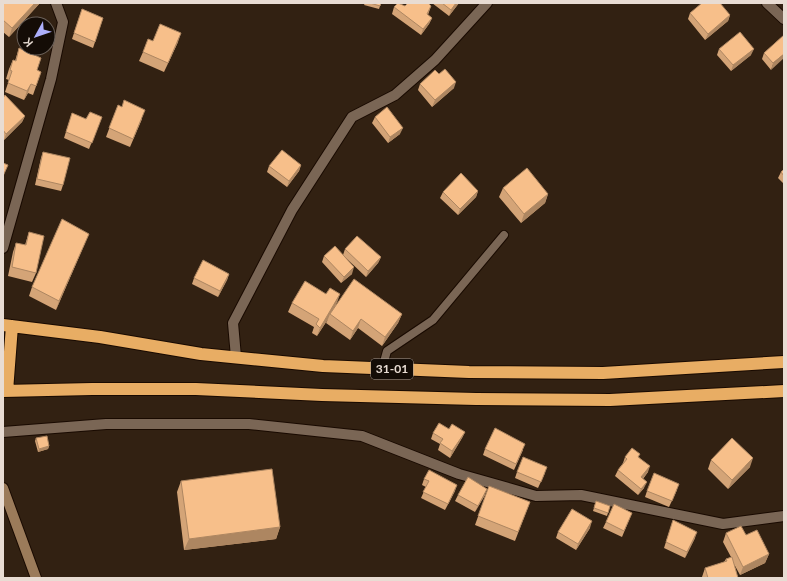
<svg xmlns="http://www.w3.org/2000/svg" width="787" height="581" font-family="Lato,sans-serif">
<style>
.lines{fill:none;stroke-linecap:round;stroke-linejoin:round}
.lane-casing{stroke:#190a00;stroke-width:10}
.street-casing{stroke:#190a00;stroke-width:12}
.secondary-casing{stroke:#190a00;stroke-width:12}
.highway-casing{stroke:#190a00;stroke-width:14}
.lane{stroke:#7a6655;stroke-width:8}
.street{stroke:#7a6655;stroke-width:10}
.secondary{stroke:#9b7b5a;stroke-width:10}
.highway{stroke:#e8ad64;stroke-width:12}
.wall{fill:#d4a477}
.shaded-wall{fill:#ad8661}
.building{fill:#f7bf8a;stroke:#ad8661}
.labels{text-anchor:middle;stroke-width:4;stroke-linejoin:round;paint-order:stroke}
.shield{fill:#140c06;stroke:#a89e96;stroke-width:1}
.shield-label{font-size:12px;font-weight:bold;fill:#e8dcd3}
</style>
<rect width="100%" height="100%" fill="#322112"/>
<g class="lines">
<defs>
<path id="lane" d="M 382,369 L 387,351 L 433,320 L 504,235"/>
<path id="street" d="M 767,3 L 784,19
M 3,248 L 51,79 L 63,22 L 56,3
M 236,357 L 233,323 L 292,210 L 352,117 L 395,95 L 435,60 L 487,3
M 3,432 L 106,424 L 249,424 L 362,436 L 459,474 L 536,496 L 581,495 L 723,524 L 784,516"/>
<path id="secondary" d="M 3,488 L 36,578"/>
<path id="highway" d="M 3,325 L 100,337 L 201,354 L 323,366 L 469,372 L 603,373 L 784,362
M 3,391 L 92,389 L 196,389 L 322,395 L 476,399 L 610,400 L 784,391
M 7,391 L 12,326"/>
</defs>
<use href="#lane" class="lane-casing"/>
<use href="#street" class="street-casing"/>
<use href="#secondary" class="secondary-casing"/>
<use href="#highway" class="highway-casing"/>
<use href="#lane" class="lane"/>
<use href="#street" class="street"/>
<use href="#secondary" class="secondary"/>
<use href="#highway" class="highway"/>
</g>
<path class="wall" d="M 3,3 L 40,3 L 9,37 L 3,32 Z
M 365,3 L 381,3 L 379,9 L 364,5 Z
M 432,3 L 459,3 L 449,16 Z
M 405,6 L 431,6 L 428,15 L 432,18 L 429,24 L 421,35 L 392,14 L 394,7 Z
M 82,9 L 103,18 L 93,48 L 72,39 Z
M 690,13 L 730,15 L 728,21 L 705,40 L 688,19 Z
M 784,35 L 771,70 L 762,59 L 764,53 Z
M 153,41 L 178,42 L 164,72 L 139,61 L 143,52 Z
M 19,48 L 37,70 L 41,72 L 33,95 L 28,93 L 24,100 L 5,92 L 9,80 L 6,79 L 9,69 L 13,60 L 15,61 Z
M 719,49 L 751,55 L 731,71 L 717,55 Z
M 439,74 L 454,88 L 432,107 L 418,90 L 420,84 Z
M 3,98 L 25,116 L 22,122 L 4,140 L 3,139 Z
M 118,105 L 142,119 L 130,147 L 106,137 Z
M 72,113 L 86,119 L 102,117 L 89,149 L 64,138 Z
M 375,117 L 400,134 L 388,143 L 372,123 Z
M 43,152 L 63,185 L 61,191 L 35,185 L 41,158 Z
M 301,165 L 299,171 L 287,187 L 267,172 L 269,166 Z
M 784,169 L 784,184 L 778,178 L 781,172 Z
M 503,188 L 548,194 L 545,203 L 521,223 L 499,197 Z
M 478,191 L 476,197 L 458,215 L 440,198 L 443,192 Z
M 29,232 L 36,273 L 32,282 L 8,276 L 13,252 L 16,243 L 25,245 Z
M 85,243 L 56,310 L 29,296 L 32,287 Z
M 345,249 L 381,257 L 378,263 L 366,277 L 344,256 L 352,274 L 341,283 L 322,262 L 324,256 L 343,255 Z
M 229,274 L 227,280 L 218,297 L 192,284 L 194,278 Z
M 292,303 L 336,304 L 402,314 L 398,323 L 382,346 L 358,328 L 350,340 L 326,323 L 328,319 L 317,336 L 312,333 L 314,327 L 288,312 Z
M 449,429 L 465,432 L 462,438 L 450,458 L 438,450 L 440,444 L 431,439 L 433,433 Z
M 36,438 L 49,446 L 48,449 L 38,452 L 35,441 Z
M 485,449 L 523,450 L 514,470 L 483,455 Z
M 625,457 L 639,457 L 648,472 L 643,479 L 644,488 L 638,495 L 615,476 L 618,470 L 623,463 Z
M 711,460 L 750,467 L 728,489 L 708,469 Z
M 517,472 L 545,473 L 538,488 L 515,478 Z
M 424,479 L 455,491 L 445,510 L 421,498 L 426,487 L 422,485 Z
M 181,481 L 280,527 L 276,539 L 184,550 L 177,492 Z
M 489,486 L 530,502 L 515,541 L 475,525 Z
M 677,490 L 669,507 L 645,497 L 647,491 Z
M 458,495 L 485,495 L 475,512 L 455,501 Z
M 596,501 L 610,506 L 607,516 L 593,511 Z
M 632,513 L 622,537 L 603,528 L 606,522 Z
M 673,520 L 695,538 L 685,558 L 664,548 Z
M 590,528 L 576,550 L 556,538 L 558,532 Z
M 726,533 L 746,535 L 769,554 L 765,563 L 740,575 L 734,564 L 738,578 L 702,578 L 702,577 L 705,568 L 724,562 L 726,559 L 731,557 L 723,542 Z"/>
<path class="shaded-wall" d="M 35,3 L 40,3 L 9,37 L 12,28 Z
M 456,3 L 459,3 L 449,16 L 451,10 Z
M 730,15 L 728,21 L 705,40 L 708,34 Z
M 432,18 L 429,24 L 421,35 L 423,29 Z
M 181,33 L 178,42 L 164,72 L 168,63 Z
M 754,49 L 751,55 L 731,71 L 733,65 Z
M 784,54 L 784,58 L 771,70 L 773,63 Z
M 456,82 L 454,88 L 432,107 L 435,100 Z
M 31,84 L 28,93 L 24,100 L 27,91 Z
M 25,116 L 22,122 L 4,140 L 6,134 Z
M 403,128 L 400,134 L 388,143 L 390,137 Z
M 301,165 L 299,171 L 287,187 L 289,181 Z
M 478,191 L 476,197 L 458,215 L 460,209 Z
M 548,194 L 545,203 L 521,223 L 524,214 Z
M 89,234 L 85,243 L 56,310 L 59,301 Z
M 381,257 L 378,263 L 366,277 L 368,271 Z
M 354,267 L 352,274 L 341,283 L 344,277 Z
M 229,274 L 227,280 L 218,297 L 220,291 Z
M 340,294 L 337,303 L 330,314 L 328,319 L 317,336 L 320,328 Z
M 402,314 L 398,323 L 382,346 L 385,337 Z
M 361,319 L 358,328 L 350,340 L 353,331 Z
M 465,432 L 462,438 L 450,458 L 452,451 Z
M 49,446 L 48,449 L 38,452 L 39,449 Z
M 753,458 L 750,467 L 728,489 L 732,480 Z
M 650,466 L 648,472 L 639,483 L 641,477 Z
M 647,482 L 644,488 L 638,495 L 641,489 Z
M 457,485 L 455,491 L 445,510 L 448,504 Z
M 487,489 L 485,495 L 475,512 L 478,506 Z
M 592,521 L 590,528 L 576,550 L 578,544 Z
M 280,527 L 276,539 L 184,550 L 189,539 Z
M 697,532 L 695,538 L 685,558 L 687,552 Z
M 769,554 L 765,563 L 740,575 L 743,567 Z"/>
<path class="building" d="M 3,3 L 35,3 L 12,28 L 3,20 Z
M 370,3 L 381,3 L 380,6 Z
M 398,3 L 405,6 L 408,3 L 428,3 L 431,6 L 427,14 L 432,18 L 423,29 L 394,7 Z
M 442,3 L 456,3 L 451,10 Z
M 702,3 L 720,3 L 730,15 L 708,34 L 690,13 Z
M 82,9 L 103,18 L 95,42 L 74,33 Z
M 160,24 L 181,33 L 168,63 L 143,52 L 148,39 L 153,41 Z
M 740,32 L 754,49 L 733,65 L 719,49 Z
M 784,35 L 784,54 L 773,63 L 764,53 Z
M 19,48 L 41,58 L 37,70 L 41,72 L 36,86 L 31,84 L 27,91 L 8,83 L 12,71 L 10,70 L 13,60 L 16,61 Z
M 445,69 L 456,82 L 435,100 L 420,84 L 435,70 L 439,74 Z
M 5,95 L 25,116 L 6,134 L 3,130 L 3,98 Z
M 124,100 L 145,110 L 133,139 L 109,128 L 118,105 L 122,107 Z
M 387,107 L 403,128 L 390,137 L 375,117 Z
M 90,112 L 102,117 L 92,143 L 66,132 L 72,113 L 86,119 Z
M 282,150 L 301,165 L 289,181 L 269,166 Z
M 43,152 L 70,158 L 63,185 L 37,179 Z
M 3,163 L 8,165 L 3,176 Z
M 527,168 L 548,194 L 524,214 L 503,188 Z
M 784,169 L 784,176 L 781,172 Z
M 461,173 L 478,191 L 460,209 L 443,192 Z
M 62,219 L 89,234 L 59,301 L 32,287 Z
M 29,232 L 44,236 L 36,273 L 12,267 L 16,243 L 26,245 Z
M 357,236 L 381,257 L 368,271 L 345,249 Z
M 335,246 L 354,267 L 344,277 L 324,256 Z
M 203,260 L 229,274 L 220,291 L 194,278 Z
M 354,279 L 402,314 L 385,337 L 361,319 L 353,331 L 330,314 Z
M 305,281 L 326,294 L 330,288 L 340,294 L 320,328 L 316,324 L 319,319 L 292,303 Z
M 439,423 L 449,429 L 452,424 L 465,432 L 452,451 L 440,443 L 443,439 L 433,433 Z
M 495,428 L 525,444 L 516,464 L 485,449 Z
M 47,436 L 49,446 L 39,449 L 36,438 Z
M 732,438 L 753,458 L 732,480 L 711,460 Z
M 632,448 L 640,454 L 638,457 L 650,466 L 641,477 L 647,482 L 641,489 L 618,470 L 627,459 L 625,457 Z
M 523,457 L 547,467 L 541,482 L 517,472 Z
M 272,469 L 280,527 L 189,539 L 181,481 Z
M 429,470 L 457,485 L 448,504 L 423,492 L 429,481 L 424,479 Z
M 654,473 L 679,484 L 672,501 L 647,491 Z
M 468,477 L 487,489 L 478,506 L 458,495 Z
M 489,486 L 530,502 L 518,532 L 478,516 Z
M 596,501 L 610,506 L 608,513 L 594,508 Z
M 614,504 L 632,513 L 624,531 L 606,522 Z
M 572,509 L 592,521 L 578,544 L 558,532 Z
M 673,520 L 697,532 L 687,552 L 666,542 Z
M 741,526 L 746,535 L 757,530 L 769,554 L 743,567 L 726,533 Z
M 732,557 L 738,578 L 708,578 L 705,568 L 727,561 L 726,559 Z"/>
<g class="labels">
<rect class="shield" x="371" y="359" width="42" height="20" rx="3"/>
<g class="shield-label">
<text x="392" y="373">31-01</text>
</g>
</g>
<rect width="787" height="581" fill="none" stroke="#e8dcd3" stroke-width="8"/>
<g transform="translate(36 36) rotate(230)"><circle r="19" fill="#140c06" stroke="#695f58"/>
<path d="M0-3L7 15L0 10L-7 15Z" fill="#adaffb"/>
<text y="-6" font-size="11" font-weight="bold" text-anchor="middle" fill="#e8dcd3">K</text>
</g>
</svg>
